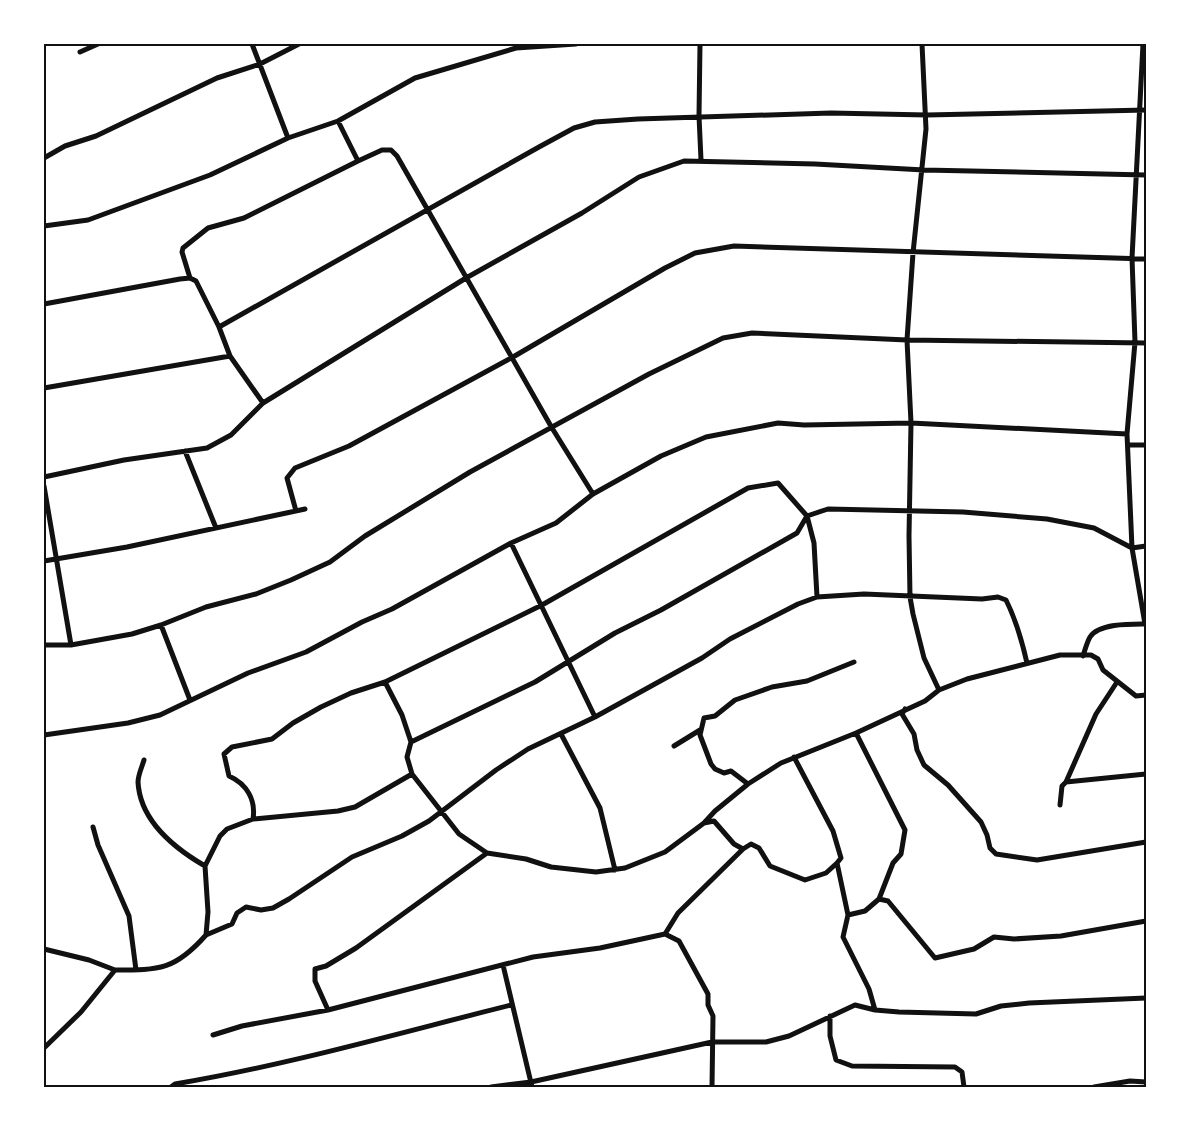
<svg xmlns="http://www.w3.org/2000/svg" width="1190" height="1131" font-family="Arial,sans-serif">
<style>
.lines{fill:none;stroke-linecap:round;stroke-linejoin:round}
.minor{stroke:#111;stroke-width:5}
.neatline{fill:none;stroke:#111;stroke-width:2}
</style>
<rect width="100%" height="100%" fill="#fff"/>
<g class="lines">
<path class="minor" d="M 252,44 L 288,138
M 700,44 L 699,116 L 701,160
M 922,44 L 926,129 L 913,253 L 907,340 L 911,423 L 909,536 L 910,597 L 913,614 L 924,658 L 939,690
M 80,52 L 98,44
M 338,121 L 358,161 L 382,150 L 391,150 L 397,156 L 552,428 L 593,494
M 44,158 L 65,146 L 96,136 L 217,78 L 260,64 L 299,44
M 44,226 L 88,220 L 210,175 L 288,138 L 338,121 L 415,78 L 516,48 L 576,44
M 190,278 L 182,252 L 183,248 L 208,228 L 244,218 L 358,161
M 44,304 L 180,279 L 190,278 L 196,281 L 219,327 L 230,356 L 263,403
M 219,327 L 539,147 L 574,128 L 595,122 L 638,119 L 831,113 L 927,115 L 1146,110
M 44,388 L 230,356
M 1129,445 L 1146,445
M 185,451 L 216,528
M 44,477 L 124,460 L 207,448 L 231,435 L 263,403 L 466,278 L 582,213 L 639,177 L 684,161 L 815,164 L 924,170 L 1146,175
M 44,486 L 71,645
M 296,511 L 287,478 L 295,468 L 349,446 L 513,357 L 665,268 L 695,253 L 734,246 L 1146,259
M 511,543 L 595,717
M 44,561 L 127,547 L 305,509
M 1145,624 L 1132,548 L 1146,546
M 161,625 L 190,700
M 44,645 L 71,645 L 132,634 L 161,625 L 206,607 L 256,594 L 291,580 L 330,562 L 365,536 L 470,472 L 649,374 L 723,338 L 752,333 L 907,340 L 1146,343
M 1083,656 C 1085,650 1087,642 1090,637 C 1099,623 1132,624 1146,624
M 385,682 L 402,715 L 411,742 L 407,757 L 412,774 L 459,834 L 487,853 L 526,859 L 551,867 L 596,872 L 625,868 L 665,852 L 704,823 L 715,811 L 748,784 L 781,763 L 856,733 L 925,701 L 939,690 L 967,679 L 1060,655 L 1091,655 L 1098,659 L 1103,670 L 1136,696 L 1146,695
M 905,709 L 902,714 L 914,734 L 917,750 L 924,765 L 948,785 L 981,822 L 987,835 L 990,848 L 996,854 L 1037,860 L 1146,842
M 856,733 L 905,830 L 901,854 L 893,863 L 879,899
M 561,734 L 600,808 L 615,870
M 44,735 L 128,723 L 160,715 L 248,673 L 306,652 L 362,622 L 392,609 L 511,543 L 556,523 L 593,494 L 661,456 L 706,437 L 778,423 L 804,425 L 911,423 L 1127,434
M 411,742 L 535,682 L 615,633 L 661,610 L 797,533 L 807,516 L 828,509 L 963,512 L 1047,519 L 1094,528 L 1132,548 L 1127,434 L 1135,342 L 1132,258 L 1143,44
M 674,746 L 700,730
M 794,757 L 833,831 L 841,858 L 837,863 L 848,915 L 843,937 L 869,989 L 875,1010
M 144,760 C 142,767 138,775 138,782 C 140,821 174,848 205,866
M 1066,782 L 1146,774
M 748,784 L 731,771 L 724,773 L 715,769 L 711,764 L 700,735 L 704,718 L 715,716 L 735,700 L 772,687 L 807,681 L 854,662
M 1060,805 L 1062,786 L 1066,782 L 1096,714 L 1117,682
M 253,819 C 256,800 247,784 229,776 L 224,754 L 232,747 L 272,739 L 293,723 L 321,707 L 351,693 L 385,682 L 542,605 L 748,488 L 778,483 L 807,516 L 814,543 L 817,597
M 704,823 L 714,821 L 734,844 L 743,849 L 751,844 L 759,848 L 770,866 L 805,880 L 826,873 L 837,863
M 93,827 L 98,845 L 129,916 L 136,970
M 848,915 L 865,911 L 879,899 L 888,901 L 935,958 L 974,949 L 994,937 L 1014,939 L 1061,936 L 1146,921
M 665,934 L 678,913 L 743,849
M 206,935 L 232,924 L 237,913 L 246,907 L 261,910 L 273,908 L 289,899 L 352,857 L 402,836 L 429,821 L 496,770 L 528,749 L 595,717 L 702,658 L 730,639 L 798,604 L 817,597 L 864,594 L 982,599 L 998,597 L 1006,600 C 1016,620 1022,641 1027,663
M 44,949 L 89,960 L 115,970 L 81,1012 L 44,1048
M 503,965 L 532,1087
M 115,970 C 160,970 175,970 206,935 L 208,912 L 205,866 L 220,836 L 227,829 L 253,819 L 338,811 L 355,807 L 412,774
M 328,1010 L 315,981 L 315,969 L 326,966 L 356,948 L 487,853
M 830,1016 L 830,1036 L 836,1060 L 852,1066 L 955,1067 L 962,1072 L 964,1087
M 213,1035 L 242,1026 L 328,1010 L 533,957 L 600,948 L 665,934 L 679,941 L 708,994 L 708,1005 L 713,1016 L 712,1087
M 171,1087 L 175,1084 C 288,1065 399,1033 511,1005
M 491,1087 L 531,1082 L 712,1042 L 766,1042 L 789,1036 L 855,1005 L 875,1010 L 899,1012 L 976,1014 L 1001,1006 L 1029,1003 L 1146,998
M 1094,1087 L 1130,1081 L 1146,1082"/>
</g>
<rect width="1190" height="1131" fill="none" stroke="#ffffff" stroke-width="90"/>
<rect x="45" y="45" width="1100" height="1041" class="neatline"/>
</svg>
